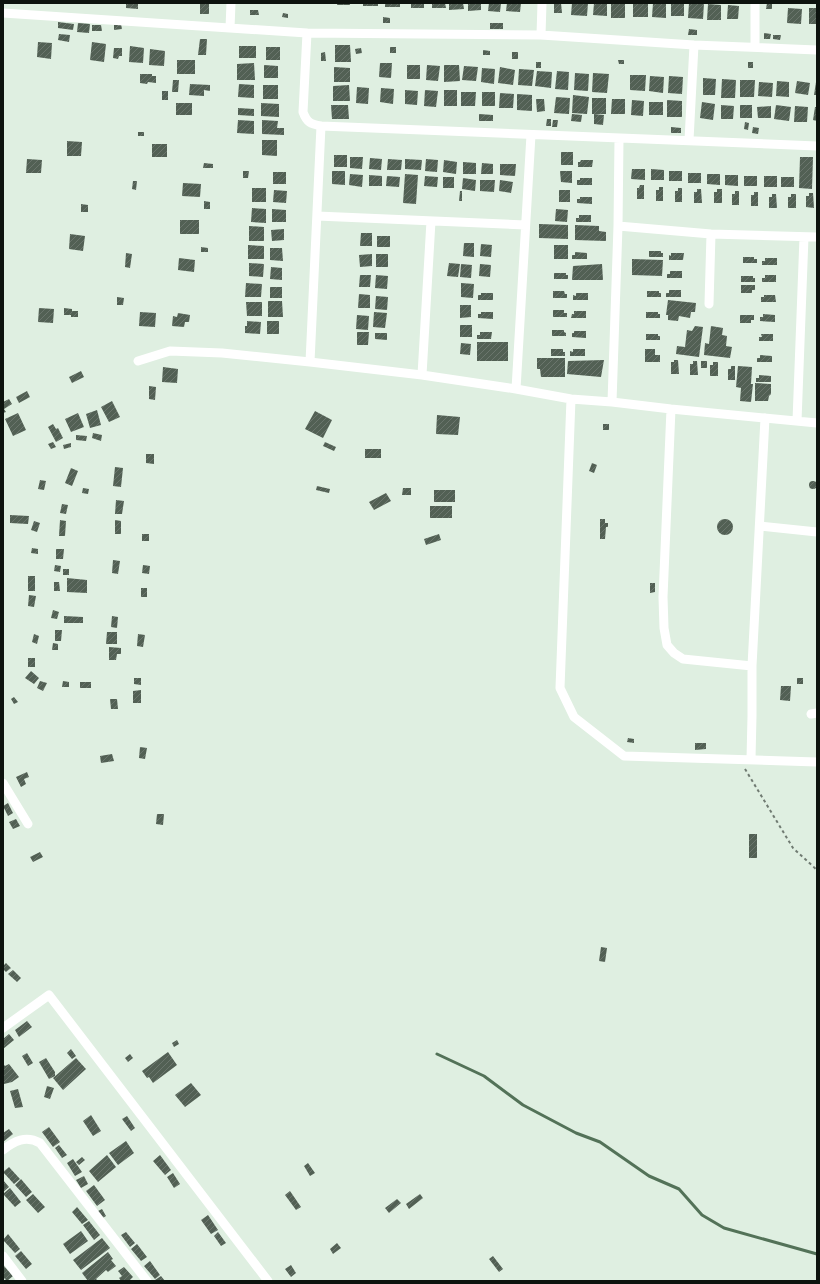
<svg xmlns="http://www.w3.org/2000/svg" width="820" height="1284" font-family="Roboto,sans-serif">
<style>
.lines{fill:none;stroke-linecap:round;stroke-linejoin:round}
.stream{stroke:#537258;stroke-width:3}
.building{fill:url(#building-hatch)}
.path{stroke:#707b72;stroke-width:2;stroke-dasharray:3 3;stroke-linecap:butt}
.street{stroke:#fff;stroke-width:9}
</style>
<defs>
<pattern id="building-hatch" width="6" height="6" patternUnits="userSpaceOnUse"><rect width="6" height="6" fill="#526054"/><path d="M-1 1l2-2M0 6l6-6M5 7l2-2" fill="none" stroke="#6b766d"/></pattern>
</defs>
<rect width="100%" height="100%" fill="#dfefe1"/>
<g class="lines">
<path class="stream" d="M 437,1054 L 484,1076 L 523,1105 L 576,1133 L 600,1142 L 649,1176 L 679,1189 L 702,1215 L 724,1228 L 817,1254"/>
</g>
<path class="building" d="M 126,3 L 138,3 L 138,9 L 126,8 Z
M 200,3 L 209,3 L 209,14 L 200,14 Z
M 337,3 L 350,3 L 350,5 L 337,5 Z
M 363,3 L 378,3 L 378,6 L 363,6 Z
M 385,3 L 400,3 L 400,7 L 385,7 Z
M 411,3 L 424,3 L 424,8 L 411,8 Z
M 432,3 L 445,3 L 446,8 L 432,8 Z
M 449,3 L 463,3 L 464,9 L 449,10 Z
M 468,3 L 481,3 L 481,10 L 468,11 Z
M 489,3 L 501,3 L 500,12 L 488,11 Z
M 507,3 L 521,3 L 520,12 L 506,11 Z
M 554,3 L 561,3 L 562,13 L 554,13 Z
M 572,3 L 588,3 L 587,16 L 571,15 Z
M 594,3 L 607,3 L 607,16 L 593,15 Z
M 611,3 L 625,3 L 625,18 L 611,18 Z
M 633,3 L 648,3 L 648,17 L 633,17 Z
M 653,3 L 666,3 L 666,18 L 652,17 Z
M 671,3 L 684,3 L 684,16 L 671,16 Z
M 689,3 L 704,3 L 703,19 L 688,18 Z
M 767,3 L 772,3 L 772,9 L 766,9 Z
M 708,4 L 721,5 L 721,20 L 707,20 Z
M 728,5 L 739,6 L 738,19 L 727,19 Z
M 788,8 L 802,9 L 801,24 L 787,23 Z
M 809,8 L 817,8 L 817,24 L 809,24 Z
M 250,10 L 258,10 L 259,15 L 250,15 Z
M 283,13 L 288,14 L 288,18 L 282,17 Z
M 383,17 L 390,18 L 390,23 L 383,23 Z
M 58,22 L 74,24 L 73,30 L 58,28 Z
M 78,23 L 90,24 L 89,33 L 77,32 Z
M 490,23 L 503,23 L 503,29 L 490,29 Z
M 121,24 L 122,29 L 114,30 L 114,25 Z
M 92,25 L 101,25 L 102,31 L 92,31 Z
M 689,29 L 697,30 L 697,35 L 688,35 Z
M 764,33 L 771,34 L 770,39 L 764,39 Z
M 59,34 L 70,35 L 69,42 L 58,40 Z
M 773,35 L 781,35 L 780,40 L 773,39 Z
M 200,39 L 207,39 L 206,55 L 198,55 Z
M 38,42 L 52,43 L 51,59 L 37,57 Z
M 92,42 L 106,44 L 104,62 L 90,60 Z
M 335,45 L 350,45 L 351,62 L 335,62 Z
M 130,46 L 144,48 L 143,63 L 129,62 Z
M 239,46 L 256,46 L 256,58 L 239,58 Z
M 266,47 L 280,47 L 280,60 L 266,60 Z
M 390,47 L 396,47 L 396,53 L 390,53 Z
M 114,48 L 122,48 L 122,56 L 119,56 L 118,59 L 113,58 Z
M 361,48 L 362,53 L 356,54 L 355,49 Z
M 150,49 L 165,51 L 164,66 L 149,65 Z
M 483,50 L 490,51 L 490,55 L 483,55 Z
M 325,52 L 326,61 L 321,61 L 321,53 Z
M 512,52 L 518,52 L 518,59 L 512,59 Z
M 177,60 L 195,60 L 195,74 L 177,74 Z
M 618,60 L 624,60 L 624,64 L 619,64 Z
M 536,62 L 541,62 L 541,68 L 536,68 Z
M 748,62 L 753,62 L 753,68 L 748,68 Z
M 254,63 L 255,80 L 237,80 L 237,64 Z
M 380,63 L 392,63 L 391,78 L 379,77 Z
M 264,65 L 278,66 L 278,78 L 264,78 Z
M 407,65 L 420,65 L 420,79 L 407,79 Z
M 427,65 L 440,66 L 438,81 L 426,80 Z
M 444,65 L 459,65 L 460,81 L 444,82 Z
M 464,66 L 478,67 L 476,81 L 462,80 Z
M 334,67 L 350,68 L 350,82 L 334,82 Z
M 500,67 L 515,70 L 513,85 L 498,83 Z
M 482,68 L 495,69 L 494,84 L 481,82 Z
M 519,69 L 534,70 L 532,86 L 518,85 Z
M 537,71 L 552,72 L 551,88 L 535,86 Z
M 557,71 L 569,72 L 568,90 L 555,89 Z
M 575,73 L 589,74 L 588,91 L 574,90 Z
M 593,73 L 609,74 L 607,93 L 592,92 Z
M 140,74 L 152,74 L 152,76 L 156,76 L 156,83 L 148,82 L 147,84 L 140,83 Z
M 630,75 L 646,75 L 645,91 L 630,90 Z
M 650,76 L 664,77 L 663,93 L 649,91 Z
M 669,76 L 683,77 L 682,94 L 668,93 Z
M 703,78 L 716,79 L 715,95 L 703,95 Z
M 722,79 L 736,80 L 735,98 L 721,98 Z
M 173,80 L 179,80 L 178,92 L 172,92 Z
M 740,80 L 755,80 L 754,97 L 740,97 Z
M 777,81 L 789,82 L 789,97 L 776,96 Z
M 797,81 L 810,83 L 808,95 L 795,93 Z
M 759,82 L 773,83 L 772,97 L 758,96 Z
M 816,82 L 817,82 L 817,95 L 814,95 Z
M 190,84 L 210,85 L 210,91 L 204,90 L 204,96 L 189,95 Z
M 239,84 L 254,85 L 254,98 L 238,97 Z
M 263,85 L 278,85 L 278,99 L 263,99 Z
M 349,85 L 350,101 L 333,101 L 333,86 Z
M 357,87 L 369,88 L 368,104 L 356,103 Z
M 381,88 L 394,89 L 393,104 L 380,102 Z
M 405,90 L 418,91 L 417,105 L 405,104 Z
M 425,90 L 438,91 L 436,107 L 424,106 Z
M 444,90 L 457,90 L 457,106 L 444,106 Z
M 162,91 L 168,91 L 168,100 L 162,100 Z
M 461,92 L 476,92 L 475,106 L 461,106 Z
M 482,92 L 495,92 L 495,106 L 482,106 Z
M 500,93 L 514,94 L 513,108 L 499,108 Z
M 517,94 L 532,95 L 532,111 L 517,110 Z
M 573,95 L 589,97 L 587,114 L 572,113 Z
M 556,97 L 570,98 L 569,114 L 554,113 Z
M 592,98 L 606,98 L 606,114 L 592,114 Z
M 536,99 L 544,99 L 545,111 L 537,112 Z
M 612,99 L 625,99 L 625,114 L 611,114 Z
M 632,100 L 644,101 L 643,116 L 631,115 Z
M 667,100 L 682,101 L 682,117 L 667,117 Z
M 649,102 L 663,102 L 663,115 L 649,115 Z
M 702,102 L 715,104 L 713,120 L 700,118 Z
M 176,103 L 192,103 L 192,115 L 176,115 Z
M 261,103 L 279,104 L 279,117 L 261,116 Z
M 331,105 L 348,105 L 349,119 L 332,119 Z
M 721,105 L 734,106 L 733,119 L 721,119 Z
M 740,105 L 752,105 L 752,118 L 740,118 Z
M 776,105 L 791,107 L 789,121 L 774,119 Z
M 771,106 L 771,118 L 758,118 L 757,107 Z
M 795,106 L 808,107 L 807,122 L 794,122 Z
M 815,107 L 817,107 L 817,121 L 813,120 Z
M 238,108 L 254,109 L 254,116 L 238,115 Z
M 479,114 L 493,115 L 493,121 L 479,121 Z
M 572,114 L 582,115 L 581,122 L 571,121 Z
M 594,114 L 604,115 L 603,125 L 594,124 Z
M 547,119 L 551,119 L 551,126 L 546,126 Z
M 238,120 L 254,121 L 254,134 L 237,133 Z
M 262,120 L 278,121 L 277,128 L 284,128 L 284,135 L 262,134 Z
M 553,120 L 558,120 L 557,127 L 552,127 Z
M 745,122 L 749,123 L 748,130 L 744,129 Z
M 671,127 L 681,128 L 681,133 L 671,133 Z
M 753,127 L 759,128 L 758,134 L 752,133 Z
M 138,132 L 144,132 L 144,136 L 138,136 Z
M 262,140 L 277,140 L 277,156 L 262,155 Z
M 67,141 L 82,142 L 81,156 L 67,156 Z
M 152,144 L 167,144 L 167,157 L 152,157 Z
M 561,152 L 573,152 L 573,165 L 561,165 Z
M 334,155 L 347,155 L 347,167 L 334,167 Z
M 350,157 L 363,157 L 362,169 L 350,168 Z
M 800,157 L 813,157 L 812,189 L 799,188 Z
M 370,158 L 382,159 L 381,170 L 369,169 Z
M 27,159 L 42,160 L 41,173 L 26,173 Z
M 388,159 L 402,160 L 401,170 L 387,170 Z
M 405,159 L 422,160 L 421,170 L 405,169 Z
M 426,159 L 438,160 L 437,172 L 425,171 Z
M 444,160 L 457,162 L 456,174 L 443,172 Z
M 581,160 L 593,160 L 592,167 L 578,167 L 578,162 L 580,162 Z
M 463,162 L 476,163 L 476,174 L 463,174 Z
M 204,163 L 213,164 L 213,168 L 203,168 Z
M 482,163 L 493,164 L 493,174 L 481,174 Z
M 500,164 L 516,164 L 515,176 L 500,175 Z
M 632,169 L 645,169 L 645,180 L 631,179 Z
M 651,169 L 664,170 L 664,180 L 651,180 Z
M 243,171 L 249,171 L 248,178 L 243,178 Z
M 332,171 L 345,171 L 345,185 L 332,184 Z
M 560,171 L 572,171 L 572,183 L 561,182 Z
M 669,171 L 682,171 L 682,181 L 669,181 Z
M 273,172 L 286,172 L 286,184 L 273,184 Z
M 688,173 L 701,173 L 701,183 L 688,183 Z
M 350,174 L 363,175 L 362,187 L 349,185 Z
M 405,174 L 418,175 L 416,204 L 403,203 Z
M 707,174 L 720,174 L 720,185 L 707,184 Z
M 369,175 L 382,176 L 382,186 L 369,186 Z
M 725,175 L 738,175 L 738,186 L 725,185 Z
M 387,176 L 400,177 L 399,187 L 386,186 Z
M 425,176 L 438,177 L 437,187 L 424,186 Z
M 744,176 L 757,176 L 757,186 L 744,186 Z
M 764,176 L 777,176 L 777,187 L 764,187 Z
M 443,177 L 454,177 L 454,188 L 443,188 Z
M 781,177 L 794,177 L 794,187 L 781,187 Z
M 463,178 L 476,180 L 475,191 L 462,189 Z
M 580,178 L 592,178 L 592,185 L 577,185 L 577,180 L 580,180 Z
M 480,180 L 495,180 L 494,192 L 480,191 Z
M 500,180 L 513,182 L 511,193 L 499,191 Z
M 133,181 L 137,181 L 136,190 L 132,189 Z
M 183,183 L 201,184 L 200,197 L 182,196 Z
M 640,185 L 644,185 L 644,199 L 637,199 L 637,188 L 639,188 Z
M 659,187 L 663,187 L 663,201 L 656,201 L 656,190 L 659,190 Z
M 252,188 L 266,188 L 266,202 L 252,202 Z
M 678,188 L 682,188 L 682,202 L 675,202 L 675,191 L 678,191 Z
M 697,189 L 701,189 L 702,203 L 694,203 L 694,192 L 697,192 Z
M 717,189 L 722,189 L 722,203 L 714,203 L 714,192 L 717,192 Z
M 274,190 L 287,191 L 286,203 L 273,202 Z
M 559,190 L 570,190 L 570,202 L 559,202 Z
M 460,191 L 462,191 L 462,201 L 459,201 Z
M 735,191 L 739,191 L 739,205 L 732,205 L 732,194 L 735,194 Z
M 754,192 L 758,192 L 758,206 L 751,206 L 751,195 L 754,195 Z
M 809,193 L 813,193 L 814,208 L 806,207 L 806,196 L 809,196 Z
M 772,194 L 776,194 L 777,208 L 769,208 L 769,197 L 772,197 Z
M 791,194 L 796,194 L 796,208 L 788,208 L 788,197 L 791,197 Z
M 580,197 L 592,197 L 592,204 L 577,203 L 577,199 L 580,199 Z
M 204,201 L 210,202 L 210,209 L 204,209 Z
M 81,204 L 88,205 L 88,212 L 81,212 Z
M 252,208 L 266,209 L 266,223 L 251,222 Z
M 272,209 L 286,210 L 286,222 L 272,222 Z
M 556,209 L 568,210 L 567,222 L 555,221 Z
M 579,215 L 591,215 L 591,222 L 576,222 L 576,218 L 579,218 Z
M 180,220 L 199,220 L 199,234 L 180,234 Z
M 539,224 L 568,225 L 568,239 L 539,238 Z
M 575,225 L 599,226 L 599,231 L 606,232 L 606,241 L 575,240 Z
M 249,226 L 264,227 L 264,241 L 249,241 Z
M 284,229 L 284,240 L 272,241 L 271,230 Z
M 361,233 L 372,233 L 372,246 L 360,246 Z
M 70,234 L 85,236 L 83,251 L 69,249 Z
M 377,236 L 390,236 L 390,247 L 377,247 Z
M 464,243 L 474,243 L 474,257 L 463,256 Z
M 481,244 L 492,245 L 491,257 L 480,256 Z
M 248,245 L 264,246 L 264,259 L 248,259 Z
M 554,245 L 568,245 L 568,259 L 554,259 Z
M 201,247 L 208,248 L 208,252 L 201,252 Z
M 270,248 L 282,248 L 283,261 L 270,260 Z
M 649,251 L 661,251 L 661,253 L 663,253 L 663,257 L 649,257 Z
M 575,252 L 587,253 L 587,259 L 572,259 L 572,255 L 575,255 Z
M 126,253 L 132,254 L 130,268 L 125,267 Z
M 671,253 L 684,253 L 683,260 L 669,260 L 669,255 L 671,256 Z
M 372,254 L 372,266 L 360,267 L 359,255 Z
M 376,254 L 388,254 L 388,267 L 376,267 Z
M 743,257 L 754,257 L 754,259 L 757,259 L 757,263 L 743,263 Z
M 179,258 L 195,260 L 194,272 L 178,270 Z
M 765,258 L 777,258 L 777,265 L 762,265 L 762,261 L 765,261 Z
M 632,259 L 663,260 L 662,276 L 632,275 Z
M 249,263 L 264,264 L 263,277 L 249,276 Z
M 449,263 L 460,264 L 458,277 L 447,276 Z
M 461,264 L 472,265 L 471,278 L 460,277 Z
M 480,264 L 491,265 L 490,277 L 479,276 Z
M 602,264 L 603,280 L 572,280 L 573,266 Z
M 271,267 L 282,268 L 282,280 L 270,279 Z
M 670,271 L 682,271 L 682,278 L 667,278 L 667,274 L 670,274 Z
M 554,273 L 566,273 L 566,275 L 568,275 L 568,279 L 554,279 Z
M 360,275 L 371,275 L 370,287 L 359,287 Z
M 376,275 L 388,276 L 387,289 L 375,288 Z
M 765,275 L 776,275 L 776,282 L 762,282 L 762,278 L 765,278 Z
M 741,276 L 753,276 L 753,278 L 755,278 L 755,282 L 741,282 Z
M 246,283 L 262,284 L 261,297 L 245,297 Z
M 461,283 L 474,284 L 473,298 L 461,297 Z
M 741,285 L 755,285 L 755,290 L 752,290 L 752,293 L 741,293 Z
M 270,287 L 282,287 L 282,298 L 270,298 Z
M 669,290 L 681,290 L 681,297 L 666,297 L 666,293 L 669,293 Z
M 553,291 L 564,291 L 565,294 L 567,294 L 567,298 L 553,298 Z
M 647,291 L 659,291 L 659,293 L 661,293 L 661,297 L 647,297 Z
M 481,293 L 493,293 L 493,300 L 478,300 L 478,295 L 481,295 Z
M 576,293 L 588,293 L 588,300 L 573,300 L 573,295 L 576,296 Z
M 359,294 L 370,295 L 370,308 L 358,308 Z
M 764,295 L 775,295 L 776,302 L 761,302 L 761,297 L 764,297 Z
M 376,296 L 388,297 L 387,310 L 375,309 Z
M 117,297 L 124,298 L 123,305 L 117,305 Z
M 668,300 L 696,303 L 695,312 L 691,312 L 690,318 L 679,316 L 678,321 L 668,320 L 668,315 L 666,315 Z
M 268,301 L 282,301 L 283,317 L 268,317 Z
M 246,302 L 262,302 L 262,316 L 247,316 Z
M 460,305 L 471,305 L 471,317 L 460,318 Z
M 39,308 L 54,309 L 53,323 L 38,322 Z
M 64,308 L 72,309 L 72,311 L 78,311 L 78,317 L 71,317 L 71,315 L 64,315 Z
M 553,310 L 564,310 L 564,313 L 567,313 L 567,317 L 553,317 Z
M 574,311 L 586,311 L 586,318 L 571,318 L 572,314 L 574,314 Z
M 140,312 L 156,313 L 155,327 L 139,326 Z
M 374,312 L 387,313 L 385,328 L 373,327 Z
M 481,312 L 493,312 L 493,319 L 478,318 L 478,314 L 481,314 Z
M 646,312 L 658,312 L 658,314 L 660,314 L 660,318 L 646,318 Z
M 178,313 L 190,315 L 189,322 L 185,322 L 184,327 L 172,326 L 173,316 L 177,317 Z
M 763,314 L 775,315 L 775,322 L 760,321 L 760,317 L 763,317 Z
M 357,315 L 369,316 L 368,330 L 356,329 Z
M 740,315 L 754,315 L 754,320 L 751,320 L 751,323 L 740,323 Z
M 247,321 L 261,322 L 260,334 L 245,333 L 245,326 L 247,326 Z
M 267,321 L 279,321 L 279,334 L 267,334 Z
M 460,325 L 472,325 L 472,337 L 460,337 Z
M 695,326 L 703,327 L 699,357 L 676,354 L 677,346 L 685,347 L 687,330 L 692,331 Z
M 711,326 L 723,328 L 722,335 L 727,336 L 726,346 L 732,347 L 730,358 L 704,355 L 705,343 L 709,344 Z
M 552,330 L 564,330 L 564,332 L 566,333 L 566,336 L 552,336 Z
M 574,331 L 586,331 L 586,338 L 572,337 L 572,333 L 574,333 Z
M 357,332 L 369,332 L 368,345 L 357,345 Z
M 480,332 L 492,332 L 491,339 L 477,339 L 477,335 L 480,335 Z
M 375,333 L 387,333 L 387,340 L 375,339 Z
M 646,334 L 658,334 L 658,336 L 660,336 L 660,340 L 646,340 Z
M 761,334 L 773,334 L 773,341 L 759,341 L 759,337 L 762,337 Z
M 477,342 L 508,342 L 508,361 L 477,361 Z
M 461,343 L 471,344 L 470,355 L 460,354 Z
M 551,349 L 563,349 L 563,352 L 565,352 L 565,356 L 551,356 Z
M 573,349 L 585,349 L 585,356 L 570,356 L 570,351 L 573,352 Z
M 645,349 L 655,349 L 655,355 L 660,355 L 660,362 L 645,362 Z
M 760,355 L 772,356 L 772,362 L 757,362 L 757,358 L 760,358 Z
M 537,358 L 565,358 L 565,377 L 541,377 L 540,369 L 537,369 Z
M 604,360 L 601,377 L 567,374 L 568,361 Z
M 674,360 L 678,360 L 679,374 L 671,374 L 671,362 L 674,362 Z
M 693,361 L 697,361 L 698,375 L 690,375 L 690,364 L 693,364 Z
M 701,361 L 707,361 L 707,368 L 701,368 Z
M 713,362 L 718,362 L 718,376 L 710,376 L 710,365 L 713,365 Z
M 731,366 L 735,366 L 735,380 L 728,380 L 728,369 L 731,369 Z
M 738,366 L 752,367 L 751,384 L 753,384 L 751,402 L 740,401 L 741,388 L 736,387 Z
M 163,367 L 178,369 L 177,383 L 162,382 Z
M 81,371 L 84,377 L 72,383 L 69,377 Z
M 759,375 L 771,376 L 771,382 L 756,382 L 756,378 L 759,378 Z
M 755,383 L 771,384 L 771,394 L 769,396 L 768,401 L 755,401 Z
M 149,386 L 156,387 L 155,400 L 149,399 Z
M 27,391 L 30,397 L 19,403 L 16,397 Z
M 9,399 L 12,404 L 4,409 L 6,412 L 3,413 L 3,402 Z
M 112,401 L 120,417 L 109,422 L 101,407 Z
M 97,410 L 101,425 L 90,428 L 86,414 Z
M 315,411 L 332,420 L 323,438 L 305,429 Z
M 18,413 L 26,430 L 13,436 L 5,419 Z
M 78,413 L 84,427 L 71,432 L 65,419 Z
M 437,415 L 460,417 L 458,435 L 436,434 Z
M 53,424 L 56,429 L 58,428 L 63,438 L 56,442 L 48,427 Z
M 603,424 L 609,424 L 609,430 L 603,430 Z
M 93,433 L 102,435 L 101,441 L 92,438 Z
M 76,435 L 87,436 L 86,441 L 76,440 Z
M 53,442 L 56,447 L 51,449 L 48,444 Z
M 325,442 L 336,447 L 334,451 L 323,446 Z
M 71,443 L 71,447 L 64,449 L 63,445 Z
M 365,449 L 381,449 L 381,458 L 365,458 Z
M 146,454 L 154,454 L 154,464 L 146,463 Z
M 592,463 L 597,465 L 594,473 L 589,471 Z
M 115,467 L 123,468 L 121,487 L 113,486 Z
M 71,468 L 78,471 L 72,486 L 65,483 Z
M 40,480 L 46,481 L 44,490 L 38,489 Z
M809 485a4 4 0 1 1 8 0a4 4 0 1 1-8 0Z
M 317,486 L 330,489 L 329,493 L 316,490 Z
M 83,488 L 89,489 L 88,494 L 82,493 Z
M 403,488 L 411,488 L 411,495 L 402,495 Z
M 434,490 L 455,490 L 455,502 L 434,502 Z
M 386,493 L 391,501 L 374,510 L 369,502 Z
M 116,500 L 124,501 L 122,514 L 115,514 Z
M 62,504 L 68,505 L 66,514 L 60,513 Z
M 430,506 L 452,506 L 452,518 L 430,518 Z
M 10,515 L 29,516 L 28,524 L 10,523 Z
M 600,519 L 605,519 L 605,523 L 608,523 L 608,527 L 606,527 L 605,539 L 600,539 Z
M717 527a8 8 0 1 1 16 0a8 8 0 1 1-16 0Z
M 60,520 L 66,521 L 65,536 L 59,536 Z
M 115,520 L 121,521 L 121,534 L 115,534 Z
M 34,521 L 40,523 L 37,532 L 31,530 Z
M 142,534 L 149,534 L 149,541 L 142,541 Z
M 439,534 L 441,540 L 426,545 L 424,539 Z
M 32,548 L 38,549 L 38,554 L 31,553 Z
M 56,549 L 64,549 L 63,559 L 56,559 Z
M 113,560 L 120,561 L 118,574 L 112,573 Z
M 55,565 L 61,566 L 60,572 L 54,571 Z
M 143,565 L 150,566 L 149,574 L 142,573 Z
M 63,569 L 69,569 L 69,575 L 63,575 Z
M 28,576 L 35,576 L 35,591 L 28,591 Z
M 67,578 L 87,580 L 87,593 L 67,592 Z
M 54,582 L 59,582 L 60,591 L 54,591 Z
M 650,583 L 655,583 L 655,592 L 650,593 Z
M 141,588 L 147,588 L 147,597 L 141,597 Z
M 29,595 L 36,596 L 34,607 L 28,606 Z
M 53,610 L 59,612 L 57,619 L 51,618 Z
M 64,616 L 83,617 L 83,623 L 64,623 Z
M 112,616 L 118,617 L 117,628 L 111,627 Z
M 55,630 L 62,630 L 61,641 L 55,641 Z
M 107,632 L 117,632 L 117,644 L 106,644 Z
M 34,634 L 39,636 L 37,644 L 32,642 Z
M 138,634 L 145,635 L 143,647 L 137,646 Z
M 53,643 L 58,644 L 58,650 L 52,650 Z
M 109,647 L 121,648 L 121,654 L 117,654 L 116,660 L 109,660 Z
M 28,658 L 35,658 L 35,667 L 28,667 Z
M 31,671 L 39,678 L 34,684 L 25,678 Z
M 134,678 L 141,678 L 141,685 L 134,684 Z
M 797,678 L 803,678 L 803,684 L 797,684 Z
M 40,681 L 47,683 L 43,691 L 37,688 Z
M 63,681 L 69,682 L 69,687 L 62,687 Z
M 80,682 L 91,682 L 91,688 L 80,688 Z
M 781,686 L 791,686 L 790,701 L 780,700 Z
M 141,690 L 141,703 L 133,703 L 133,691 Z
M 14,697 L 18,702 L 14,704 L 11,699 Z
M 110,699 L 117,699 L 118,709 L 111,709 Z
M 628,738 L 634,739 L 634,743 L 627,742 Z
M 695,743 L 706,743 L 706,749 L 695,750 Z
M 140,747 L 147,748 L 145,759 L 139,758 Z
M 112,754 L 114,761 L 101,763 L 100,756 Z
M 27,772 L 29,777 L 24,779 L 26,784 L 21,787 L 16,777 Z
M 8,803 L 13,813 L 8,816 L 3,806 Z
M 157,814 L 164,814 L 163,825 L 156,824 Z
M 16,819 L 20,826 L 13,829 L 9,822 Z
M 749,834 L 757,834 L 757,858 L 749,858 Z
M 40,852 L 43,857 L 33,862 L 30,857 Z
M 601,947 L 607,948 L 605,962 L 599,961 Z
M 6,963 L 11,968 L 6,972 L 3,969 L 3,966 Z
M 13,970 L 21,978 L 17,982 L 8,974 Z
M 27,1021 L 32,1027 L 19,1037 L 15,1030 Z
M 9,1034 L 14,1040 L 3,1049 L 3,1039 Z
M 177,1040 L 179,1044 L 174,1047 L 172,1043 Z
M 71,1049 L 76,1056 L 72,1059 L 67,1053 Z
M 168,1052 L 177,1065 L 153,1083 L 149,1077 L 147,1078 L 142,1071 Z
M 27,1053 L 33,1063 L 28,1066 L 22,1056 Z
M 130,1054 L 133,1058 L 128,1062 L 125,1058 Z
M 46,1058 L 55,1072 L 55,1076 L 49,1079 L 39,1062 Z
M 76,1058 L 86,1069 L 63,1090 L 53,1078 Z
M 3,1064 L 5,1066 L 9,1064 L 19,1077 L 12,1082 L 4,1084 Z
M 191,1083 L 201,1095 L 185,1107 L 175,1095 Z
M 47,1086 L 54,1088 L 50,1099 L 44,1097 Z
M 18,1089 L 23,1107 L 15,1108 L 10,1091 Z
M 91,1115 L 101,1131 L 93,1136 L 83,1121 Z
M 127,1116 L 135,1128 L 131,1131 L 122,1119 Z
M 49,1127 L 60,1142 L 53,1147 L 42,1132 Z
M 9,1129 L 13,1134 L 3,1142 L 3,1133 Z
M 126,1141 L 134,1153 L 118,1165 L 109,1153 Z
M 59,1145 L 67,1155 L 62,1158 L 55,1148 Z
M 107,1155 L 116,1167 L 98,1182 L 89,1171 Z
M 160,1155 L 171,1170 L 165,1175 L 153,1161 Z
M 82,1157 L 85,1160 L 79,1165 L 76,1162 Z
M 73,1159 L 82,1172 L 75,1176 L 67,1163 Z
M 308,1163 L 315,1173 L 310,1176 L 304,1166 Z
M 9,1167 L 20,1179 L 14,1184 L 3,1172 Z
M 173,1173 L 180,1184 L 174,1188 L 167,1177 Z
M 84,1176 L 88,1184 L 81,1188 L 76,1180 Z
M 21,1179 L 32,1192 L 26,1197 L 15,1185 Z
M 3,1180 L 9,1187 L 3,1192 Z
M 94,1185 L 105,1200 L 97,1206 L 86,1191 Z
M 10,1188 L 21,1202 L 15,1207 L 3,1194 Z
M 290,1191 L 301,1207 L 296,1210 L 285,1195 Z
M 33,1194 L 45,1207 L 38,1213 L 26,1200 Z
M 420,1194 L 423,1198 L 409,1209 L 406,1204 Z
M 397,1199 L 401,1203 L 389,1213 L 385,1208 Z
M 77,1207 L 88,1220 L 82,1224 L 72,1212 Z
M 102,1209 L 106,1216 L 101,1219 L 96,1212 Z
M 208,1215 L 218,1230 L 211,1234 L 201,1220 Z
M 89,1221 L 100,1235 L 94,1240 L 83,1225 Z
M 81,1231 L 88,1241 L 70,1254 L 63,1244 Z
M 126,1232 L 135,1243 L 130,1247 L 121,1235 Z
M 218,1232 L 226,1243 L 221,1246 L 214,1236 Z
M 8,1234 L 20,1249 L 15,1253 L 3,1240 Z
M 102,1238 L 110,1248 L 81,1270 L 73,1260 Z
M 337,1243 L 341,1248 L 333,1254 L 330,1249 Z
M 137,1244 L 147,1257 L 141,1261 L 131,1249 Z
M 21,1251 L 32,1264 L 26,1269 L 15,1256 Z
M 108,1252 L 113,1259 L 111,1260 L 116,1266 L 108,1272 L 106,1270 L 96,1279 L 97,1280 L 96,1281 L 88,1281 L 82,1273 Z
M 493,1256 L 503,1269 L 499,1272 L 489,1259 Z
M 150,1261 L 160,1275 L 155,1279 L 144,1266 Z
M 3,1265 L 13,1276 L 7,1281 L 3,1277 Z
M 291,1265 L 296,1273 L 291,1277 L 285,1269 Z
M 124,1267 L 133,1277 L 129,1281 L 121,1281 L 119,1278 L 122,1276 L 118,1271 Z
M 161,1276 L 165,1281 L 156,1281 L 155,1280 Z"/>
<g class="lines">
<path class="path" d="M 745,769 L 793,848 L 817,870"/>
<path class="street" d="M 542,3 L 541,35 L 694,45 L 817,50
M 755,3 L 755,47
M 3,13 L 307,33
M 230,28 L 231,3
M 321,126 C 311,124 307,123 303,112 L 307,33 L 541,35
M 689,140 L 694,45
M 317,216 L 525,225
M 618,226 L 711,234 L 817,237
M 709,304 L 711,234
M 138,361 L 170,351 L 222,353 L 310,362 L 422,375 L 516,389 L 571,399 L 612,402 L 671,409 L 817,423
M 310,362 L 321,126 L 817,146
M 422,375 L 431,221
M 516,389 L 531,135
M 571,399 L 560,688 L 574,717 L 624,756 L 817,762
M 612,402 L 618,226 L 619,139
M 671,409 L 663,597 L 664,628 L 667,645 L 674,653 L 683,659 L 752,666
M 797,421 L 804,237
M 760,526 L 817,532
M 811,714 L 817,713
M 751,759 L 752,716 L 752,666 L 765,418
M 3,783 L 28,824
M 3,1028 L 49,995 L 268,1281
M 3,1150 C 14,1141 26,1135 40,1143 L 147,1281
M 3,1256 L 22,1281"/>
</g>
<rect width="820" height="1284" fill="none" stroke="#0d130e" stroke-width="8"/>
</svg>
